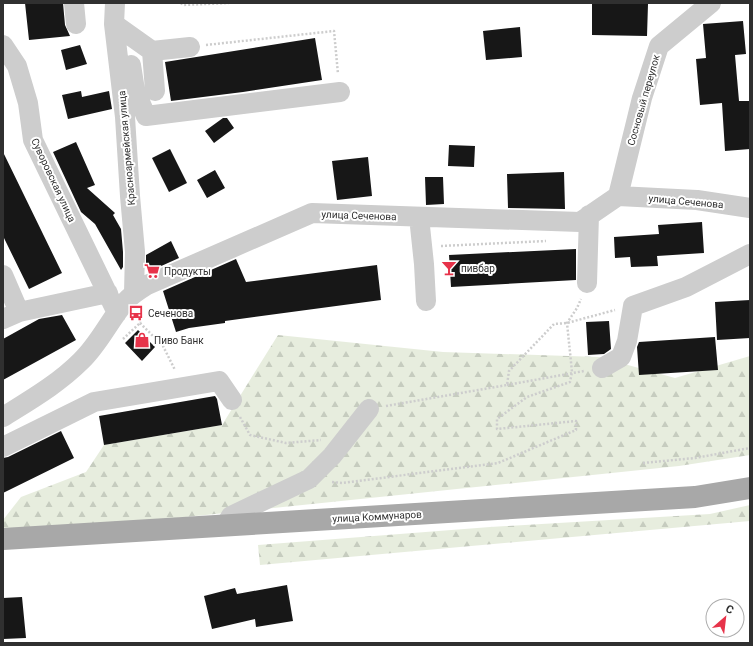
<svg xmlns="http://www.w3.org/2000/svg" width="753" height="646" font-family="Roboto,sans-serif">
<style>
.forest{fill:url(#forest-firs)}
.building{fill:#171717}
.lines{fill:none;stroke-linecap:round;stroke-linejoin:round}
.path{stroke:#cdcdcd;stroke-width:2.5;stroke-dasharray:2 2;stroke-linecap:butt}
.minor{stroke:#cdcdcd;stroke-width:20}
.major{stroke:#a8a8a8;stroke-width:22}
.labels{text-anchor:middle;stroke-width:4;stroke-linejoin:round;paint-order:stroke}
.street-label{font-size:10px;fill:#303030;stroke:#fff}
.poi-label{font-size:10px;fill:#303030;stroke:#fff;text-anchor:start}
</style>
<defs>
<pattern id="forest-firs" width="22" height="20" patternUnits="userSpaceOnUse"><rect width="22" height="20" fill="#e7edde"/><path d="M5 1l3.5 6h-7zM16 11l3.5 6h-7z" fill="#c6ccbf"/></pattern>
</defs>
<rect width="100%" height="100%" fill="#fff"/>
<path class="forest" d="M 278,335 L 443,352 L 599,357 L 675,378 L 750,356 L 750,455 L 679,466 L 3,536 L 3,520 L 21,497 L 86,472 L 104,445 L 222,425 Z
M 750,505 L 750,521 L 260,565 L 258,545 L 490,527 L 710,514 Z"/>
<path class="building" d="M 25,3 L 63,3 L 65,25 L 70,36 L 29,40 Z
M 592,3 L 648,4 L 647,36 L 592,35 Z
M 743,21 L 746,54 L 735,55 L 739,101 L 750,101 L 750,149 L 725,151 L 722,103 L 700,105 L 696,59 L 706,58 L 703,24 Z
M 520,27 L 522,57 L 486,60 L 483,31 Z
M 315,38 L 322,80 L 243,92 L 171,101 L 165,62 Z
M 80,45 L 87,64 L 66,70 L 61,50 Z
M 81,91 L 82,97 L 109,91 L 112,109 L 68,119 L 62,95 Z
M 223,118 L 227,118 L 234,128 L 214,143 L 205,131 Z
M 76,142 L 95,185 L 87,188 L 115,213 L 113,215 L 121,229 L 123,252 L 123,267 L 121,270 L 95,224 L 81,212 L 53,152 Z
M 449,145 L 475,146 L 474,167 L 448,166 Z
M 170,149 L 187,183 L 169,192 L 152,158 Z
M 3,152 L 62,273 L 29,289 L 3,236 Z
M 368,157 L 372,196 L 337,200 L 332,161 Z
M 215,170 L 225,188 L 207,198 L 197,180 Z
M 564,172 L 565,209 L 508,208 L 507,174 Z
M 425,177 L 443,177 L 444,204 L 426,205 Z
M 702,222 L 704,253 L 657,256 L 658,266 L 631,267 L 630,257 L 615,258 L 614,237 L 659,234 L 658,225 Z
M 171,241 L 179,258 L 148,272 L 146,266 L 146,255 Z
M 576,249 L 576,280 L 451,287 L 449,255 Z
M 236,259 L 246,282 L 377,265 L 381,300 L 225,321 L 225,323 L 189,328 L 176,332 L 163,291 Z
M 750,300 L 750,338 L 717,340 L 715,302 Z
M 62,315 L 76,340 L 3,380 L 3,339 L 39,319 Z
M 609,321 L 611,349 L 604,354 L 588,355 L 586,322 Z
M 138,330 L 155,347 L 142,361 L 125,343 Z
M 715,337 L 718,370 L 639,375 L 637,347 L 639,342 Z
M 215,396 L 217,399 L 222,425 L 104,445 L 99,416 Z
M 61,431 L 74,458 L 3,493 L 3,458 L 8,457 Z
M 287,585 L 293,621 L 256,627 L 255,619 L 212,629 L 204,596 L 235,588 L 237,594 Z
M 22,597 L 26,638 L 3,639 L 3,598 Z"/>
<g class="lines">
<path class="path" d="M 181,3 L 183,5 L 229,3
M 206,45 L 334,31 L 338,74
M 441,246 L 546,241
M 140,323 L 163,346 L 175,370
M 123,339 L 140,323 L 142,312
M 507,385 L 584,371
M 386,406 L 507,385 L 509,371 L 554,324 L 567,323 L 615,310
M 240,417 L 250,435 L 286,443 L 321,440
M 643,463 L 695,458 L 750,448
M 332,482 L 342,483 L 498,463 L 576,430 L 576,421 L 497,429 L 497,419 L 527,397 L 570,382 L 572,372 L 567,323 L 577,308 L 581,299"/>
<path class="minor" d="M 74,3 L 76,24
M 115,3 L 114,24 L 125,117 L 130,196 L 135,252 L 134,293
M 114,24 L 152,51 L 190,47
M 3,45 L 17,66 L 28,103 L 33,140 L 117,313
M 152,51 L 155,91
M 131,65 L 135,90 L 146,116 L 340,92
M 618,196 L 642,98 L 659,46 L 711,3
M 419,217 L 424,264 L 426,301
M 3,275 L 19,312
M 587,283 L 589,215
M 3,319 L 19,312 L 108,293
M 602,368 L 621,357 L 627,341 L 633,306 L 686,287 L 750,254
M 3,417 C 30,400 58,384 81,361 C 99,344 109,321 125,302 C 131,295 139,290 147,285 L 312,213 L 580,222 L 618,196 L 697,200 L 750,208
M 3,447 L 94,402 L 219,381 L 232,400
M 225,526 L 231,516 L 309,479 L 332,456 L 369,409"/>
<path class="major" d="M 3,539 L 695,497 L 750,488"/>
</g>
<defs>
<symbol id="bar-bare" viewBox="-9 -9 18 18"><path d="M-6-5H6L.8 .8V4.5H3.5V6h-7V4.5H-.8V.8Z" fill="#e7334a" stroke="#fff" stroke-width="2.5" paint-order="stroke"/></symbol>
<symbol id="supermarket-bare" viewBox="-9 -9 18 18"><path d="M-6-5.5h2.5l.6 2H6L4.5 2H-2.5L-4.4-4H-6ZM-1.5 3.2a1.3 1.3 0 1 0 .1 0ZM3 3.2a1.3 1.3 0 1 0 .1 0Z" fill="#e7334a" stroke="#fff" stroke-width="2.5" paint-order="stroke"/></symbol>
<symbol id="bus-bare" viewBox="-9 -9 18 18"><path d="M-5-6H5V4H4V6H2V4H-2V6H-4V4H-5ZM-3.5-4V0h7V-4ZM-3.5 1.2v1.5H-2V1.2ZM2 1.2v1.5H3.5V1.2Z" fill="#e7334a" stroke="#fff" stroke-width="2.5" paint-order="stroke"/></symbol>
<symbol id="shop-bare" viewBox="-9 -9 18 18"><path d="M-5-2.5h2.3a2.7 3.5 0 0 1 5.4 0H5L5.5 6h-11ZM-1.5-2.5h3a1.5 2.3 0 0 0-3 0Z" fill="#e7334a" stroke="#fff" stroke-width="2.5" paint-order="stroke"/></symbol>
</defs>
<g fill-rule="evenodd">
<use href="#bar-bare" x="438" y="257" width="22" height="22"/>
<use href="#supermarket-bare" x="141" y="260" width="22" height="22"/>
<use href="#bus-bare" x="125" y="302" width="22" height="22"/>
<use href="#shop-bare" x="131" y="329" width="22" height="22"/>
</g>
<g class="labels">
<g class="street-label">
<text transform="translate(643 100) rotate(-74)" y="4">Сосновый переулок</text>
<text transform="translate(126 148) rotate(-95)" y="4">Красноармейская улица</text>
<text transform="translate(54 180) rotate(65)" y="4">Суворовская улица</text>
<text transform="translate(686 201) rotate(5)" y="4">улица Сеченова</text>
<text transform="translate(359 215) rotate(2)" y="4">улица Сеченова</text>
<text transform="translate(377 516) rotate(-3)" y="4">улица Коммунаров</text>
</g>
<g class="poi-label">
<text x="461" y="272">пивбар</text>
<text x="164" y="275">Продукты</text>
<text x="148" y="317">Сеченова</text>
<text x="154" y="344">Пиво Банк</text>
</g>
</g>
<rect width="753" height="646" fill="none" stroke="#303030" stroke-width="8"/>
<g transform="translate(725 618) rotate(28)"><circle r="19" fill="#ffffff" stroke="#acacac"/>
<path d="M0-3L7 15L0 10L-7 15Z" fill="#e7334a"/>
<text y="-6" font-size="11" font-weight="bold" text-anchor="middle" fill="#303030">С</text>
</g>
</svg>
